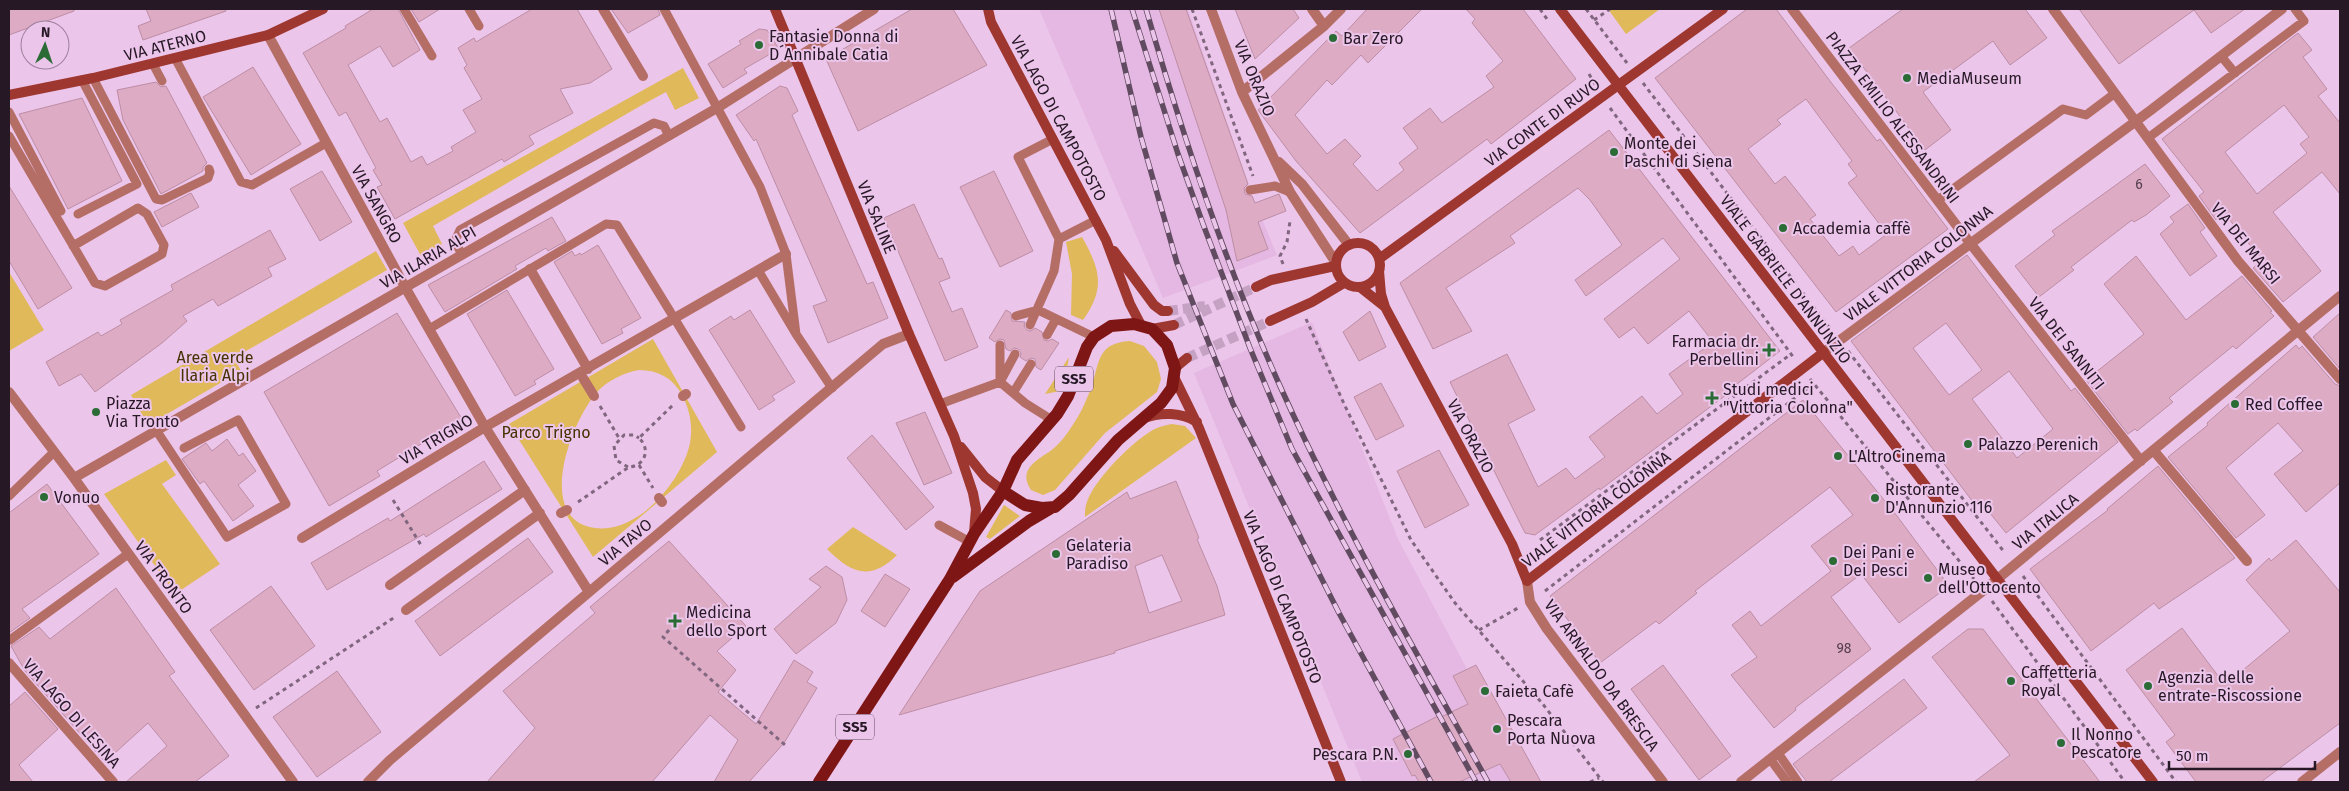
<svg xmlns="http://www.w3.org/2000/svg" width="2349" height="791" font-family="'Fira Sans',sans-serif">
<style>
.built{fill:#e4b8e2}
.green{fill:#e0b95a;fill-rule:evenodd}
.building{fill:#ddabc4;stroke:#bd8da5;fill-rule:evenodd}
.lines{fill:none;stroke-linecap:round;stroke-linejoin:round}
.secondary-tunnel{stroke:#c5a2c4;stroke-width:10;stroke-dasharray:10 5;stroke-linecap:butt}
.path{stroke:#80667f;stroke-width:3;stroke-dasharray:4 4;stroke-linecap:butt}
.lane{stroke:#b56e66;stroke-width:9}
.street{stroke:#b56e66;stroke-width:10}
.secondary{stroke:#9e3730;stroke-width:10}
.primary{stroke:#7e1615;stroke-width:12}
.rail-casing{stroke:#614b60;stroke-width:5.5}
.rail{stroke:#ecc5eb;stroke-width:4;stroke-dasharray:11;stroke-linecap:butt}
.poi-dot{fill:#2b6c36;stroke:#ecc5eb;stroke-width:2}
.labels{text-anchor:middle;stroke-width:4;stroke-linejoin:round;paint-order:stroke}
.number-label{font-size:14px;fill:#543d4e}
.shield{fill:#ecc5eb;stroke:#624c61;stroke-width:1}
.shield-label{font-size:15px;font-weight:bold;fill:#271826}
.poi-label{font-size:16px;fill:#271826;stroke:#ecc5eb;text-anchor:start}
.street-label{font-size:16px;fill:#271826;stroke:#ecc5eb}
.park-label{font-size:16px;fill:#443200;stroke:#ecc5eb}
</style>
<rect width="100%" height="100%" fill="#ecc5eb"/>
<path class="built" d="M 1039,9 L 1188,9 L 1252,195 L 1277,255 L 1163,298 Z
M 1312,322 L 1398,539 L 1527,782 L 1362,782 L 1194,373 Z"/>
<path class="green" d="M 1608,9 L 1660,9 L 1626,34 Z
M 683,68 L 699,98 L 675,110 L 666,92 L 642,105 L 433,226 L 442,244 L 421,256 L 403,223 Z
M 1082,237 C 1100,269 1106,288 1083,320 L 1071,315 L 1072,274 L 1066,242 Z
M 376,251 L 387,270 L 234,358 L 241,371 L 148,425 L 131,395 Z
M 9,272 L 44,330 L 9,351 Z
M 653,339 L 717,452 L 593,557 L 509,424 ZM 639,370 C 658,370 673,378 682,395 C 690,410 693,426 690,443 C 682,481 638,534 595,528 C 532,520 573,414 601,388 C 611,379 626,372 639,370 Z
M 1130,341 L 1144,346 L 1157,362 L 1161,379 L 1157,392 L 1105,433 L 1055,490 L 1043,495 L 1031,490 C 1018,471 1035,461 1049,452 C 1059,445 1068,433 1074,423 C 1082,411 1087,399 1092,385 C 1100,360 1098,343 1130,341 Z
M 1069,357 L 1064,386 L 1060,391 L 1045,394 Z
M 1172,424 L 1185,426 L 1196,438 L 1085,517 C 1085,513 1085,508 1086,505 C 1091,482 1136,437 1157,428 C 1161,426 1167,425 1172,424 Z
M 166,460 L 176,475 L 162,484 L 220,564 L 175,594 L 104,494 Z
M 1004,505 L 1020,516 L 990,539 L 986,537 Z
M 853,527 L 897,555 C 870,582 851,573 827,549 Z"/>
<path class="building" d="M 9,9 L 74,9 L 74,11 L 9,35 Z
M 146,9 L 225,9 L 226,11 L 143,40 L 138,26 L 151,21 Z
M 373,9 L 398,9 L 420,50 L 393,67 L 380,46 L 348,65 L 380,122 L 387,118 L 411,162 L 422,156 L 427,165 L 453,151 L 451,147 L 476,132 L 463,110 L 482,99 L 464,68 L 467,65 L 458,48 L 474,38 L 476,42 L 532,9 L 577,9 L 612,69 L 590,83 L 560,89 L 573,113 L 529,136 L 534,144 L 504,162 L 502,159 L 395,219 L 377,187 L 382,185 L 373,170 L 376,168 L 346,112 L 339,116 L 303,53 L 346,28 L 345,26 Z
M 411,9 L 440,9 L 419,22 Z
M 611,9 L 658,9 L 660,15 L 628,33 Z
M 912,9 L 953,9 L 987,65 L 858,131 L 826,59 Z
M 1159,9 L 1186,9 L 1248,184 L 1244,188 L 1245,194 L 1252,196 L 1255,203 L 1279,194 L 1286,211 L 1258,222 L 1268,249 L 1237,261 L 1226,210 Z
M 1235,9 L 1293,9 L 1299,18 L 1255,59 Z
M 1367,9 L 1422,9 L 1368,63 L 1361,55 L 1332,85 L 1327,80 L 1295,115 L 1327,154 L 1345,139 L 1361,156 L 1353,164 L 1377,191 L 1404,170 L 1399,163 L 1418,148 L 1403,128 L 1430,108 L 1442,123 L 1494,87 L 1486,76 L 1503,61 L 1472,23 L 1475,19 L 1466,9 L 1523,9 L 1576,79 L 1491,144 L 1487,139 L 1360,233 L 1296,161 L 1258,110 L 1336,31 L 1342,36 Z
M 1747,9 L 1776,9 L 1830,81 L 1877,141 L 1880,139 L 1948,229 L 1836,312 L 1655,78 ZM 1806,99 L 1852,161 L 1848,164 L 1857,176 L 1848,183 L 1887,234 L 1859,255 L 1853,246 L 1839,256 L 1810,219 L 1816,215 L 1785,176 L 1775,184 L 1748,149 L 1781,124 L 1777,120 Z
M 1903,9 L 2025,9 L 2047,38 L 2010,65 L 1993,41 L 1923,92 L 1951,130 L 1925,150 L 1849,48 Z
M 2079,9 L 2245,9 L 2211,33 L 2194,10 L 2119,64 Z
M 759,29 L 767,30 L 779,49 L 744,69 L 747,73 L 723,88 L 708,64 L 741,44 L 739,41 Z
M 2298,33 L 2312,50 L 2303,57 L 2327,89 L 2318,96 L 2340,123 L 2340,194 L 2322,172 L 2273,212 L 2321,271 L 2283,302 L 2253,268 L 2262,260 L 2224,213 L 2216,220 L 2199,196 L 2204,192 L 2162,139 ZM 2284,105 L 2309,137 L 2300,144 L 2307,153 L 2257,194 L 2225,152 Z
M 253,67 L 301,144 L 251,175 L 203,97 Z
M 156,82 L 161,87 L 166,86 L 207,163 L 203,167 L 203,171 L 161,194 L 123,120 L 117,90 Z
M 780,86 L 787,88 L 798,111 L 792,115 L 867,284 L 873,282 L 888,318 L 828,343 L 813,306 L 827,301 L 756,139 L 754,141 L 736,115 Z
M 82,98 L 122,181 L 68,209 L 19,114 Z
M 1609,130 L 1780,351 L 1737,384 L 1738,386 L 1600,490 L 1599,488 L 1535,535 L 1525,533 L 1450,382 L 1507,354 L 1535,410 L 1508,424 L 1538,487 L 1566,468 L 1575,479 L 1605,457 L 1589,437 L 1642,396 L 1657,414 L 1683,394 L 1669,374 L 1713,342 L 1689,311 L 1648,344 L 1634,327 L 1619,338 L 1604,319 L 1680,259 L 1663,238 L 1586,296 L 1575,280 L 1622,245 L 1590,200 L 1578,188 L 1510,236 L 1515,243 L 1446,288 L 1472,331 L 1433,349 L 1400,283 Z
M 2145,164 L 2170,196 L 2146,215 L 2134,222 L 2132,220 L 2071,267 L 2074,270 L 2039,297 L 2015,266 L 2055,235 L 2052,231 Z
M 322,171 L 352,222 L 320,241 L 290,189 Z
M 994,171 L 1033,251 L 1000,267 L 960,187 Z
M 9,186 L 72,288 L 38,309 L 9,261 Z
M 191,193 L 199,207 L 162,227 L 154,212 Z
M 914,204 L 939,259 L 942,258 L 950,278 L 939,282 L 952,312 L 962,308 L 978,347 L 945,361 L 884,218 Z
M 2188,204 L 2205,228 L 2200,232 L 2217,256 L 2190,276 L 2160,234 L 2174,222 L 2170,217 Z
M 552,217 L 566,241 L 548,251 L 546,248 L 515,266 L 517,269 L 445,312 L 428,285 Z
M 270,230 L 286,259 L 268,268 L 272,276 L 218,306 L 213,299 L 183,316 L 187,321 L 162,343 L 95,392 L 81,374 L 59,386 L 46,362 L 98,332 L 101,336 L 122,324 L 120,320 L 173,290 L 171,285 Z
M 598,245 L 641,318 L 621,329 L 623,333 L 602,344 L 554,262 L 572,251 L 575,256 L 580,253 L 581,255 Z
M 1967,255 L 2071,391 L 2075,388 L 2118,442 L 2006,533 L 1981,502 L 1976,506 L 1851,341 ZM 1946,323 L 1982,370 L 1949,395 L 1913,348 ZM 2009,371 L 2053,429 L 2017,458 L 1972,399 Z
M 2136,256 L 2186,320 L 2242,276 L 2272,311 L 2270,312 L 2274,316 L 2236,349 L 2233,346 L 2169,398 L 2173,402 L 2137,431 L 2135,429 L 2128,434 L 2086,380 L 2144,334 L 2104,284 Z
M 507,290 L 554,369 L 534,381 L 536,384 L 515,396 L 467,314 Z
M 750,310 L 795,382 L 772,396 L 775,400 L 759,410 L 709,330 L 731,316 L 734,320 Z
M 1006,310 L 1011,313 L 1012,321 L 1025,322 L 1024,326 L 1027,330 L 1031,331 L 1035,328 L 1042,332 L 1044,340 L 1048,341 L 1052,339 L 1059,343 L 1041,370 L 1036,367 L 1035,359 L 1031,358 L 1026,361 L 1020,357 L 1021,353 L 1018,349 L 1014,348 L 1010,351 L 1006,349 L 1004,340 L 1000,339 L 995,342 L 989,338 Z
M 1370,311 L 1386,347 L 1359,361 L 1343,332 Z
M 397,313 L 462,419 L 377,471 L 380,476 L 329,506 L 264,392 Z
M 2340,313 L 2340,369 L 2313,337 Z
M 2296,345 L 2299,349 L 2302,346 L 2335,384 L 2340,386 L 2340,483 L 2306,512 L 2274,474 L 2303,451 L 2278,423 L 2226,468 L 2265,515 L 2236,538 L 2168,457 L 2208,425 L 2207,423 Z
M 1381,383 L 1404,426 L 1376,440 L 1354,397 Z
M 1803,400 L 1897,516 L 1949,586 L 1899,623 L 1861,574 L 1831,597 L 1871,649 L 1795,708 L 1796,710 L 1774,728 L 1731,675 L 1757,657 L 1732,625 L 1750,611 L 1761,626 L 1831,571 L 1811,546 L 1853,515 L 1830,487 L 1695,591 L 1697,593 L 1659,624 L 1656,621 L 1600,663 L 1550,596 Z
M 925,412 L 952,473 L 924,485 L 896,423 Z
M 872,435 L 934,507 L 906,530 L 847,458 Z
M 227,439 L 239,456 L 243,453 L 256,471 L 238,485 L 254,506 L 233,521 L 204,481 L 200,484 L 182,459 L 206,443 L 212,451 Z
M 1439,450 L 1469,505 L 1425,528 L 1397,471 Z
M 484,461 L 502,489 L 426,537 L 424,534 L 327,590 L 311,563 L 388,518 L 390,521 Z
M 2158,466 L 2235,558 L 2159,609 L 2154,603 L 2091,651 L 2030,569 L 2108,510 L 2107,509 Z
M 1176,481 L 1199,538 L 1197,539 L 1217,586 L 1225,615 L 1115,651 L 1115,653 L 899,715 L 980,591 L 1127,492 L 1130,499 ZM 1162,555 L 1182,601 L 1149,613 L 1135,566 Z
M 47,484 L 99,554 L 22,609 L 30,618 L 9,633 L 9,513 Z
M 528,538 L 553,572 L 440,656 L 415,621 Z
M 2296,540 L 2340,592 L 2340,723 L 2261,782 L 2196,782 L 2166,742 L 2175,735 L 2126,670 L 2182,628 L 2225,685 L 2290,631 L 2246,580 L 2269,558 L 2271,561 Z
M 669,541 L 746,626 L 717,651 L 736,670 L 718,692 L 756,724 L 794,660 L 813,672 L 807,682 L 817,688 L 784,743 L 749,782 L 714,782 L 738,740 L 710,715 L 652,782 L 487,782 L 535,728 L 503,691 L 595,613 L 590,607 Z
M 826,566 L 842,577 L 847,600 L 836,623 L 796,654 L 774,629 L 821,587 L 809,579 Z
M 885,574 L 910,589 L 885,627 L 861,611 Z
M 271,586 L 315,646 L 254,690 L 210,630 Z
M 116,588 L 175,672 L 169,676 L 229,756 L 195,782 L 126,782 L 167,746 L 148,723 L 105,762 L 25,671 L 11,646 L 39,627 L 50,639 Z
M 1968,629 L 1983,629 L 2100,782 L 1974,782 L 2010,755 L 1932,657 Z
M 1476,665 L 1541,782 L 1511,782 L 1500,764 L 1459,782 L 1419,782 L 1415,775 L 1412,776 L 1393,739 L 1438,716 L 1439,718 L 1468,704 L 1453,676 Z
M 1663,665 L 1731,756 L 1699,780 L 1631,689 Z
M 337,671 L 381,732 L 317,777 L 273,717 Z
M 1904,679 L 1927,708 L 1829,782 L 1807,782 L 1793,764 Z
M 25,692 L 58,729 L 19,765 L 33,782 L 9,782 L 9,706 Z"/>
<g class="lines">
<path class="secondary-tunnel" d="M 1168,311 L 1205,306
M 1174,325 L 1256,287
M 1187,358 L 1270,321"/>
<path class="path" d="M 1192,9 L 1253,176
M 1540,9 L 1547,19
M 1586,9 L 1627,63
M 1594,20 L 1610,9
M 1589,74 L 1596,86
M 1643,83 L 1832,331
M 1610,108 L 1794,358
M 1283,264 L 1280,256 L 1287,242 L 1290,221
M 1306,319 L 1345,406 L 1411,540 L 1455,603 L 1542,703 L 1603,782
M 1848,351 L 2005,553
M 1810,379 L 1974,579
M 600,406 L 619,438
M 639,465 L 653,488
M 628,467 L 616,460 L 614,446 L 624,435 L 634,435 L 639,438
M 393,500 L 421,545
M 578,502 L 629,467 C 645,466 651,449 639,438 L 673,405
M 1540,540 L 1791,354
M 2023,576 L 2176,782
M 1545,591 L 1813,384
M 1992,601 L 2125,782
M 669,630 L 663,637 L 785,745
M 1479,630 L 1518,608
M 256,708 L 395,617
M 1590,782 L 1599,778"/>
<path class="lane" d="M 404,9 L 432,56
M 469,9 L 479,26
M 664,9 L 760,187 L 786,254 L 796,334
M 2221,56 L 2235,73
M 175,58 L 241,182 L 252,185 L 326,143
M 153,64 L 162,81
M 93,78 L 156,199 L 162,200 L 208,178 L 210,172 L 209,169
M 9,112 L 61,211
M 9,136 L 95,283 L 105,286 L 162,254 L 164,245 L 147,214 L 138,208 L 73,246
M 2148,138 L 2304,21 L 2295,9
M 1250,190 L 1275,186 L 1290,192
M 1938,200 L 2063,109 L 2086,115 L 2114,94
M 78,214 L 137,184 L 82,80
M 1059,239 L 1096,220
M 462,255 L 455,241 L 460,230 L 654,123 L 664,126 L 669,136
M 758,270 L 796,334 L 832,388
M 1016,316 L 1038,310 L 1094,337
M 1030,325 L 1054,271 L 1059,239 L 1018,157 L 1053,139
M 429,329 L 606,224 L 617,225 L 741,427
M 1047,335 L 1056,319
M 1000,345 L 1000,382 L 1025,403 L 1052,420
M 1013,393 L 1031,364
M 940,404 L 1000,382 L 1015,354
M 156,430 L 227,537 L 286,504 L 238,420 L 184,448
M 9,496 L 54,452
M 939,525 L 970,542
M 10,640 L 128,554
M 1778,753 L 1798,782
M 1771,760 L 1787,782"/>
<path class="street" d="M 603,9 L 643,76
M 1211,9 L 1242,92 L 1290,192 L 1336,263
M 1312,9 L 1324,26
M 1792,9 L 1970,243 L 2141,461
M 2053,9 L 2238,261 L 2340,379
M 268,35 L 405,287 L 485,427 L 589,592
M 1242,92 L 1324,26 L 1341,9
M 1279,162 L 1302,184 L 1349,245
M 530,269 L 588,369
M 1824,352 L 2151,110 L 2282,9
M 583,378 L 594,396
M 9,392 L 74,478 L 293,782
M 683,396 L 686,394
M 2154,451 L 2247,561
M 74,478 L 717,108 L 874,9
M 659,498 L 662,502
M 561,513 L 567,510
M 302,538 L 485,427 L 786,254
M 1527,581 L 1530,602 L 1547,629 L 1663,782
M 390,585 L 525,490
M 406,610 L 540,513
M 9,663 L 113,782
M 368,782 L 390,760 L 883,344 L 909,334
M 1741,782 L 1984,590 L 2340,296
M 2302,782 L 2340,752"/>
<path class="secondary" d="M 775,9 L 909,334 L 954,436 L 973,493 L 976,509 L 974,533
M 988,9 L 991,22 L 1106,240 L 1130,304 L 1141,325
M 1560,9 L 2153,782
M 9,95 L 93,78 L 268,35 L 323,9
M1336 265a22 22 0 1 1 44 0a22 22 0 1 1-44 0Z
M 1114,251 L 1154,305 L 1162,311 L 1168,311
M 1379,259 L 1723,9
M 1379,271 L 1381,294 L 1385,307 L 1512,544 L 1527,581 L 1824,352
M 1256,287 L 1271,280 L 1335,266
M 1360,287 L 1384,306
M 1270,321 L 1312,302 L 1344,283
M 1152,329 L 1174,325
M 1175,368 L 1187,358
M 1175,379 L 1199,428 L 1341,782
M 1144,418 C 1160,412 1182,412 1197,422
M 961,447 L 985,477 L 1003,491"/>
<path class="primary" d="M 953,577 L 1029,521 L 1051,508
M 819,782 L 950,579 L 974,534 L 1003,491 L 1017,460 L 1057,414 L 1068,396 L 1087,347 L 1094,337 L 1111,326 L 1134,324 L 1152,329 L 1167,345 L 1175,368 L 1172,388 L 1161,403 L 1118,440 L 1069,495 L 1055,507 L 1042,508 L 1025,505 L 1003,491"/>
<defs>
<path id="rail" d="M 1111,9 L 1141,137 L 1177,263 L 1233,404 L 1339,613 L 1431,782
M 1132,9 L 1178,154 L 1203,224 L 1250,348 L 1292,449 L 1476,782
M 1146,9 C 1183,137 1225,264 1280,386 C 1341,522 1416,652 1488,782"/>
</defs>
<use href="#rail" class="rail-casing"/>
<use href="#rail" class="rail"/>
</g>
<g class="poi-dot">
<circle cx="1333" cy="38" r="5"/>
<circle cx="759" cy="45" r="5"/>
<circle cx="1907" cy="78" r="5"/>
<circle cx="1614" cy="152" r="5"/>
<circle cx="1783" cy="228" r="5"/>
<path d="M1766.5 342.5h5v5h5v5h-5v5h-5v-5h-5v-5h5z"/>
<path d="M1709.5 390.5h5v5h5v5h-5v5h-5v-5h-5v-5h5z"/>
<circle cx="2235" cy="404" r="5"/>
<circle cx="96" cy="412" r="5"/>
<circle cx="1968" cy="444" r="5"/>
<circle cx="1838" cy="456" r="5"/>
<circle cx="44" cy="497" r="5"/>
<circle cx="1875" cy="498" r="5"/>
<circle cx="1056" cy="554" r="5"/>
<circle cx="1833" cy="561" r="5"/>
<circle cx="1928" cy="578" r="5"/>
<path d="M672.5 613.5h5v5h5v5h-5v5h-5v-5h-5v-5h5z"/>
<circle cx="2011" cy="681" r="5"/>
<circle cx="2148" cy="686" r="5"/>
<circle cx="1485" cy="691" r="5"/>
<circle cx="1497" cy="729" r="5"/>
<circle cx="2061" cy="743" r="5"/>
<circle cx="1408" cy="754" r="5"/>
</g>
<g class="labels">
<g class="number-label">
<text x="2139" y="189">6</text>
<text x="1844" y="653">98</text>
</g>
<g class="shield">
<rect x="1055" y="366.5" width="38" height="25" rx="4"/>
<rect x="836" y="714.5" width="38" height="25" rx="4"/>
</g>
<g class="shield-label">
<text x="1074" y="384">SS5</text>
<text x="855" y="732">SS5</text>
</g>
<g class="poi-label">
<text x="769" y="42">Fantasie Donna di<tspan x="769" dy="18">D´Annibale Catia</tspan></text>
<text x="1343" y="44">Bar Zero</text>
<text x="1917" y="84">MediaMuseum</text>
<text x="1624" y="149">Monte dei<tspan x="1624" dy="18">Paschi di Siena</tspan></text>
<text x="1793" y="234">Accademia caffè</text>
<text x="1759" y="347" text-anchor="end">Farmacia dr.<tspan x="1759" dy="18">Perbellini</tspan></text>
<text x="1723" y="395">Studi medici<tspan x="1723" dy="18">"Vittoria Colonna"</tspan></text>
<text x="106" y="409">Piazza<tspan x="106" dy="18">Via Tronto</tspan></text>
<text x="2245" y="410">Red Coffee</text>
<text x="1978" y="450">Palazzo Perenich</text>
<text x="1848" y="462">L'AltroCinema</text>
<text x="1885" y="495">Ristorante<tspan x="1885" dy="18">D'Annunzio 116</tspan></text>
<text x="54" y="503">Vonuo</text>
<text x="1066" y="551">Gelateria<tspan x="1066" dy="18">Paradiso</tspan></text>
<text x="1843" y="558">Dei Pani e<tspan x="1843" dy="18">Dei Pesci</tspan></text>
<text x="1938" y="575">Museo<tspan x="1938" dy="18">dell'Ottocento</tspan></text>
<text x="686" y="618">Medicina<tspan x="686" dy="18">dello Sport</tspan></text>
<text x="2021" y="678">Caffetteria<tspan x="2021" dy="18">Royal</tspan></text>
<text x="2158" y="683">Agenzia delle<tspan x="2158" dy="18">entrate-Riscossione</tspan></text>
<text x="1495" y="697">Faieta Cafè</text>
<text x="1507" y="726">Pescara<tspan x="1507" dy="18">Porta Nuova</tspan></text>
<text x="2071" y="740">Il Nonno<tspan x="2071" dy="18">Pescatore</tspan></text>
<text x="1398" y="760" text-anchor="end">Pescara P.N.</text>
</g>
<g class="street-label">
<text transform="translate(165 45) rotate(-14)" y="6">VIA ATERNO</text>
<text transform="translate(1255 78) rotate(67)" y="6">VIA ORAZIO</text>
<text transform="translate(1893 117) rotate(53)" y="6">PIAZZA EMILIO ALESSANDRINI</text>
<text transform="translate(1059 118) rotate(62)" y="6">VIA LAGO DI CAMPOTOSTO</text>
<text transform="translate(1542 122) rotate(-36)" y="6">VIA CONTE DI RUVO</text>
<text transform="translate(377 204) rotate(61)" y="6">VIA SANGRO</text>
<text transform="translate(877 217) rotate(68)" y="6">VIA SALINE</text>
<text transform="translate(2246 243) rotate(51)" y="6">VIA DEI MARSI</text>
<text transform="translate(428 257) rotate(-30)" y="6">VIA ILARIA ALPI</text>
<text transform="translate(1918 263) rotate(-37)" y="6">VIALE VITTORIA COLONNA</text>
<text transform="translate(1786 279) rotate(53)" y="6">VIALE GABRIELE D'ANNUNZIO</text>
<text transform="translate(2067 343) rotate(52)" y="6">VIA DEI SANNITI</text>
<text transform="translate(1471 436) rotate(62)" y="6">VIA ORAZIO</text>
<text transform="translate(436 439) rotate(-31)" y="6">VIA TRIGNO</text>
<text transform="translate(1596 509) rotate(-37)" y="6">VIALE VITTORIA COLONNA</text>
<text transform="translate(2045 521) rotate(-39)" y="6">VIA ITALICA</text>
<text transform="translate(625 542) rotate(-40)" y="6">VIA TAVO</text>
<text transform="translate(164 577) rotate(54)" y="6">VIA TRONTO</text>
<text transform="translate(1283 597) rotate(68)" y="6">VIA LAGO DI CAMPOTOSTO</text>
<text transform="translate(1602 675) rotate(54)" y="6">VIA ARNALDO DA BRESCIA</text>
<text transform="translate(72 713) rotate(49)" y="6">VIA LAGO DI LESINA</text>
</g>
<g class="park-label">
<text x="215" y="363">Area verde<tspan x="215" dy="18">Ilaria Alpi</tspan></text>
<text x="546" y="438">Parco Trigno</text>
</g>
</g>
<rect width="2349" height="791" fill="none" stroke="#271826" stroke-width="20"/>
<g transform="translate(45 45) rotate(3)"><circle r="24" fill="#ecc5eb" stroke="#9d809c"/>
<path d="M0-4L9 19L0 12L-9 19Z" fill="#2b6c36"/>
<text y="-8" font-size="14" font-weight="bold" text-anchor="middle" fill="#271826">N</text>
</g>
<path d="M2169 761v8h146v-8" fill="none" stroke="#271826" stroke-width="2.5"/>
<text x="2176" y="761" font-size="15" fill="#271826" stroke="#ecc5eb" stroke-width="4" paint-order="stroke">50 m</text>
</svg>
